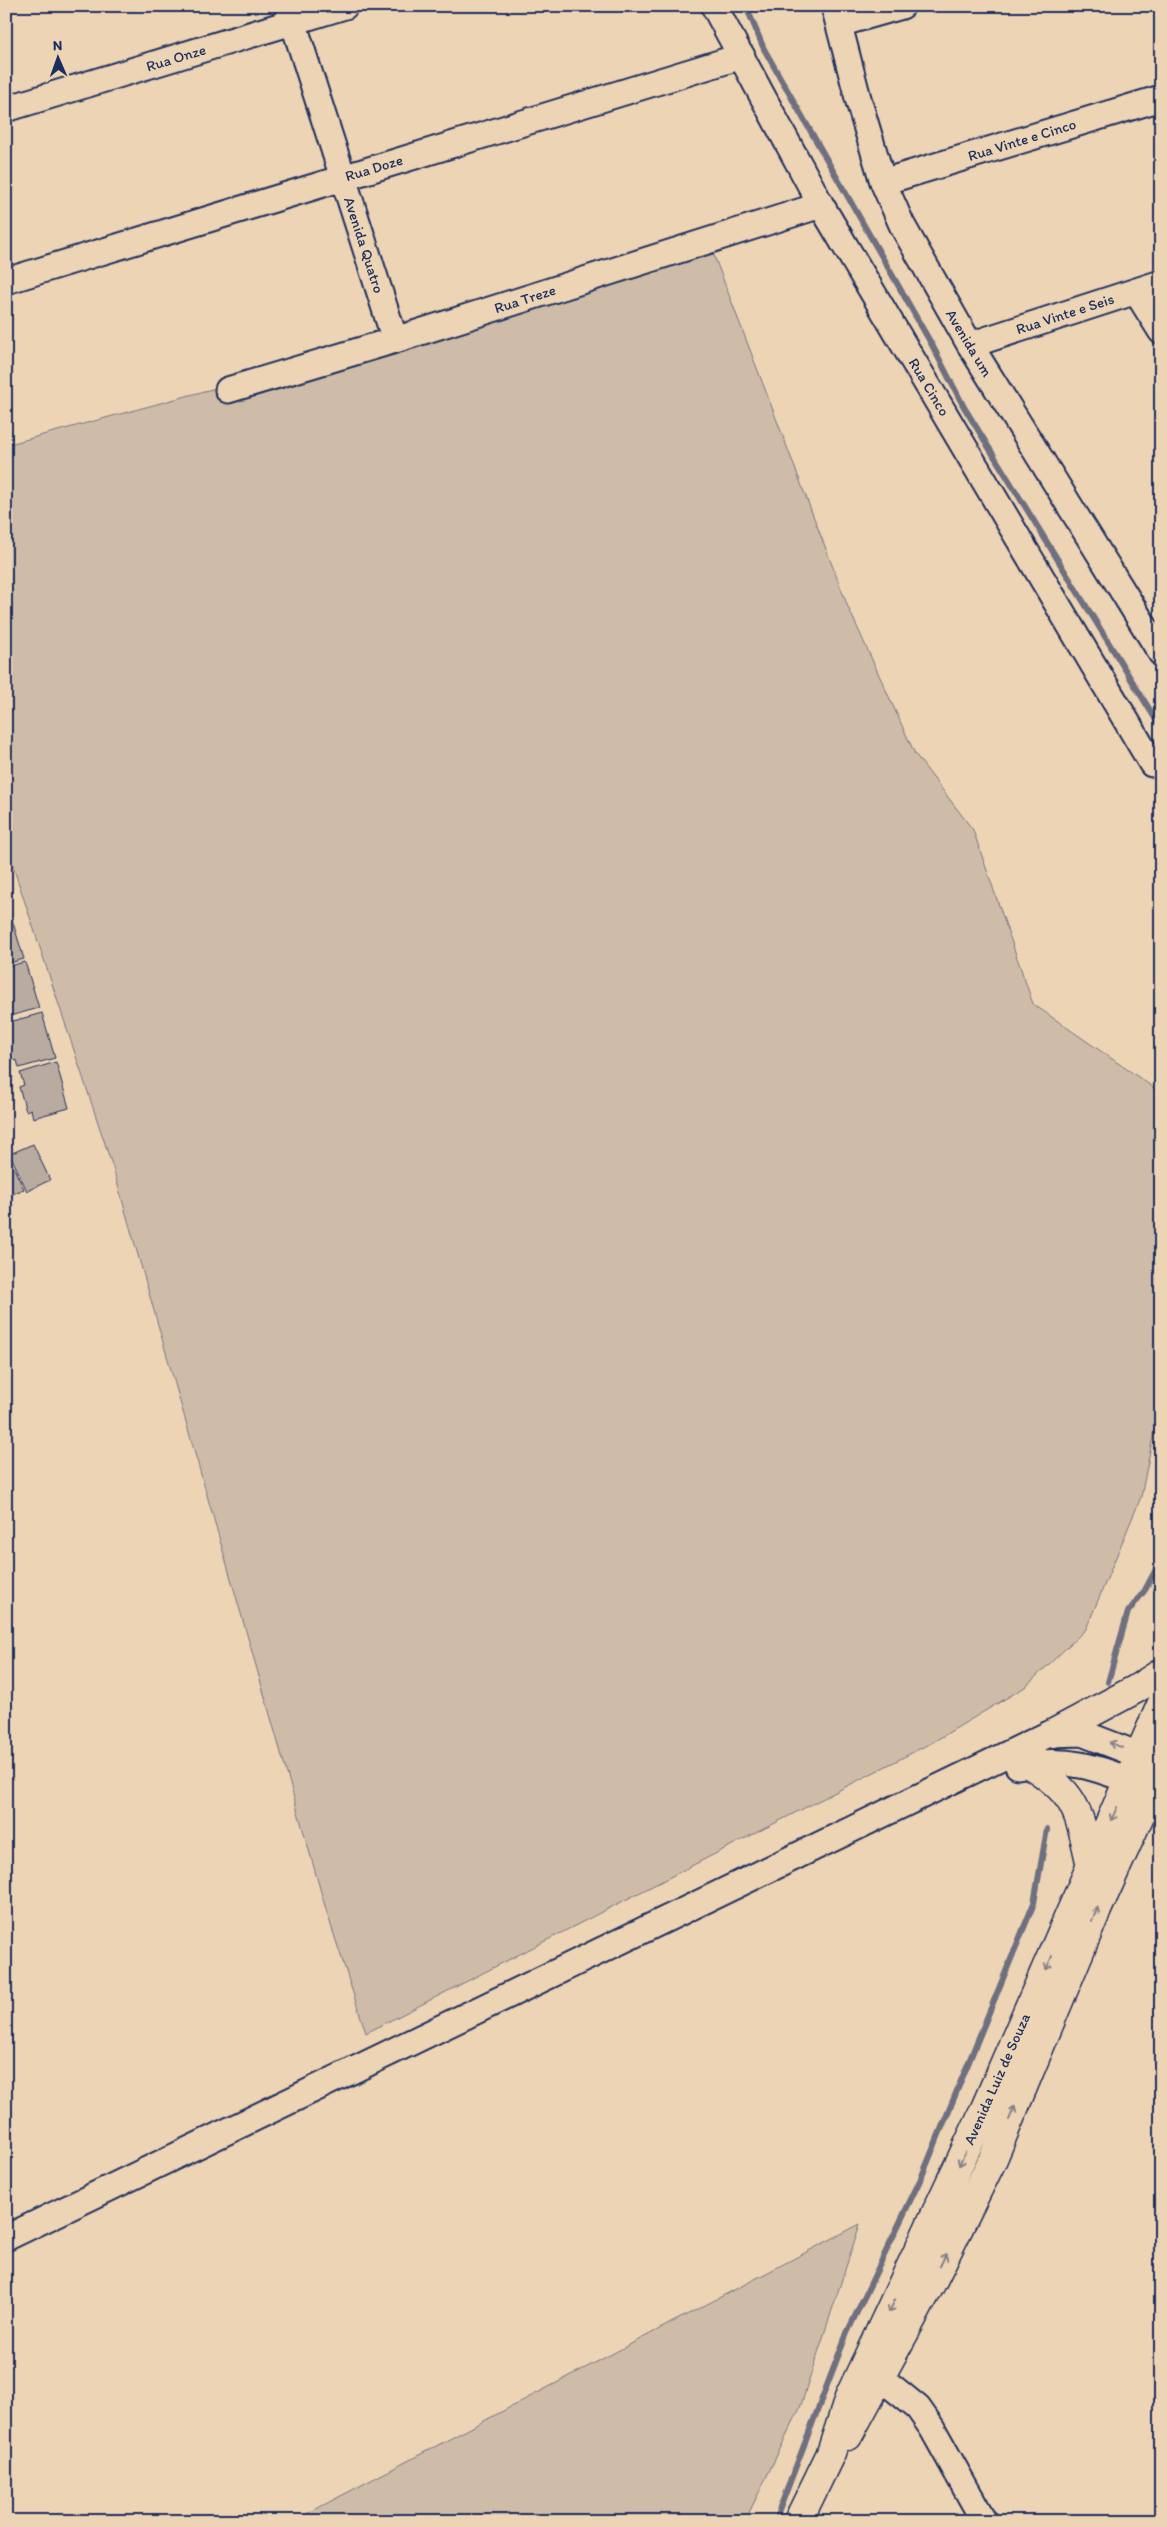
<svg xmlns="http://www.w3.org/2000/svg" width="1167" height="2527" font-family="Itim,sans-serif">
<style>
.green{fill:#cfbca8;stroke:#757683}
.lines{fill:none;stroke-linecap:round;stroke-linejoin:round}
.stream{stroke:#6e7080;stroke-width:6}
.building{fill:#b9aba0;stroke:#1b2f5e}
.minor-casing{stroke:#1b2f5e;stroke-width:29}
.major-casing{stroke:#1b2f5e;stroke-width:31}
.minor{stroke:#edd4b5;stroke-width:25}
.major{stroke:#edd4b5;stroke-width:28}
.oneway{stroke:#84828a}
.labels{text-anchor:middle;stroke-width:4.5;stroke-linejoin:round;paint-order:stroke}
.street-label{font-size:15px;fill:#1b2f5e;stroke:#edd4b5}
</style>
<rect width="100%" height="100%" fill="#edd4b5"/>
<filter id="ink" filterUnits="userSpaceOnUse"><feTurbulence type="fractalNoise" baseFrequency=".02" numOctaves="2"/><feDisplacementMap in="SourceGraphic" scale="10" xChannelSelector="R" yChannelSelector="G"/><feConvolveMatrix kernelMatrix="1 2 1 2 8 2 1 2 1" color-interpolation-filters="sRGB"/></filter>
<g filter="url(#ink)">
<path class="green" d="M 713,253 L 848,607 L 915,754 L 973,830 L 1033,1004 L 1154,1088 L 1161,1122 L 1161,1396 L 1141,1497 L 1086,1629 L 1025,1687 L 933,1742 L 366,2033 L 327,1913 L 113,1168 L 6,845 L 6,445 Z
M 860,2224 L 800,2408 L 745,2521 L 293,2521 Z"/>
<g class="lines">
<path class="stream" d="M 746,6 L 764,49 L 932,345 L 964,407 L 1161,728
M 1108,1682 L 1128,1612 L 1145,1590 L 1161,1560
M 775,2521 L 847,2333 L 922,2176 L 1034,1903 L 1047,1829"/>
</g>
<path class="building" d="M 10,913 L 24,959 L 6,964 L 6,915 Z
M 25,962 L 39,1008 L 6,1017 L 6,967 Z
M 42,1013 L 55,1058 L 19,1068 L 17,1060 L 12,1061 L 6,1041 L 6,1037 L 10,1036 L 6,1023 Z
M 56,1062 L 69,1108 L 33,1118 L 31,1109 L 26,1111 L 19,1087 L 24,1085 L 20,1073 Z
M 33,1144 L 50,1180 L 27,1191 L 10,1154 Z
M 8,1156 L 24,1189 L 6,1197 L 6,1157 Z"/>
<g class="lines">
<defs>
<path id="minor" d="M 288,6 L 395,340
M 714,6 L 821,205 L 1152,764
M 834,6 L 859,102 L 883,182 L 902,225 L 970,345 L 1161,653
M 839,24 L 902,6
M 6,109 L 345,6
M 883,182 L 1161,98
M 6,281 L 742,56
M 1136,291 L 1161,331
M 970,345 L 1161,283
M 228,390 L 395,340 L 821,205
M 1018,1766 C 1071,1756 1098,1768 1146,1787
M 6,2238 L 1049,1734 L 1082,1733 L 1157,1762
M 881,2378 L 918,2408 L 932,2428 L 984,2521"/>
<path id="major" d="M 1054,1733 L 1136,1689 L 1161,1673
M 1029,1764 C 1078,1794 1079,1813 1091,1866
M 848,2436 L 932,2282 L 992,2161 L 1097,1910 L 1161,1769
M 798,2521 L 831,2453 L 850,2395 L 982,2115 L 1161,1705"/>
</defs>
<use href="#minor" class="minor-casing"/>
<use href="#major" class="major-casing"/>
<use href="#minor" class="minor"/>
<use href="#major" class="major"/>
</g>
<defs><path id="oneway-shaft" d="M-6 0H5M1.5-3L5.5 0L1.5 3" fill="none" stroke-width="1.6" stroke-linecap="round" stroke-linejoin="round" transform="scale(1.25)"/></defs>
<g class="oneway">
<use href="#oneway-shaft" transform="translate(1116 1745) rotate(-158)"/>
<use href="#oneway-shaft" transform="translate(1114 1814) rotate(114)"/>
<use href="#oneway-shaft" transform="translate(1095 1914) rotate(-67)"/>
<use href="#oneway-shaft" transform="translate(1049 1963) rotate(114)"/>
<use href="#oneway-shaft" transform="translate(1012 2113) rotate(-67)"/>
<use href="#oneway-shaft" transform="translate(962 2159) rotate(114)"/>
<use href="#oneway-shaft" transform="translate(943 2260) rotate(-64)"/>
<use href="#oneway-shaft" transform="translate(892 2306) rotate(116)"/>
</g>
</g>
<g class="labels">
<g class="street-label">
<text transform="translate(176 58) rotate(-17)" y="5">Rua Onze</text>
<text transform="translate(1022 140) rotate(-17)" y="5">Rua Vinte e Cinco</text>
<text transform="translate(374 168) rotate(-17)" y="5">Rua Doze</text>
<text transform="translate(364 245) rotate(72)" y="5">Avenida Quatro</text>
<text transform="translate(525 299) rotate(-18)" y="5">Rua Treze</text>
<text transform="translate(1065 314) rotate(-18)" y="5">Rua Vinte e Seis</text>
<text transform="translate(969 343) rotate(59)" y="5">Avenida um</text>
<text transform="translate(929 387) rotate(59)" y="5">Rua Cinco</text>
<text transform="translate(997 2079) rotate(-66)" y="5">Avenida Luiz de Souza</text>
</g>
</g>
<rect width="1167" height="2527" fill="none" stroke="#edd4b5" stroke-width="25"/>
<rect x="12" y="12" width="1142" height="2502" fill="none" stroke="#1b2f5e" stroke-width="2" filter="url(#ink)"/>
<g transform="translate(58 58) rotate(358)" stroke="#edd4b5" stroke-width="4" paint-order="stroke">
<path d="M0-4L9 19L0 12L-9 19Z" fill="#1b2f5e"/>
<text y="-8" font-size="14" font-weight="bold" text-anchor="middle" fill="#1b2f5e">N</text>
</g>
</svg>
